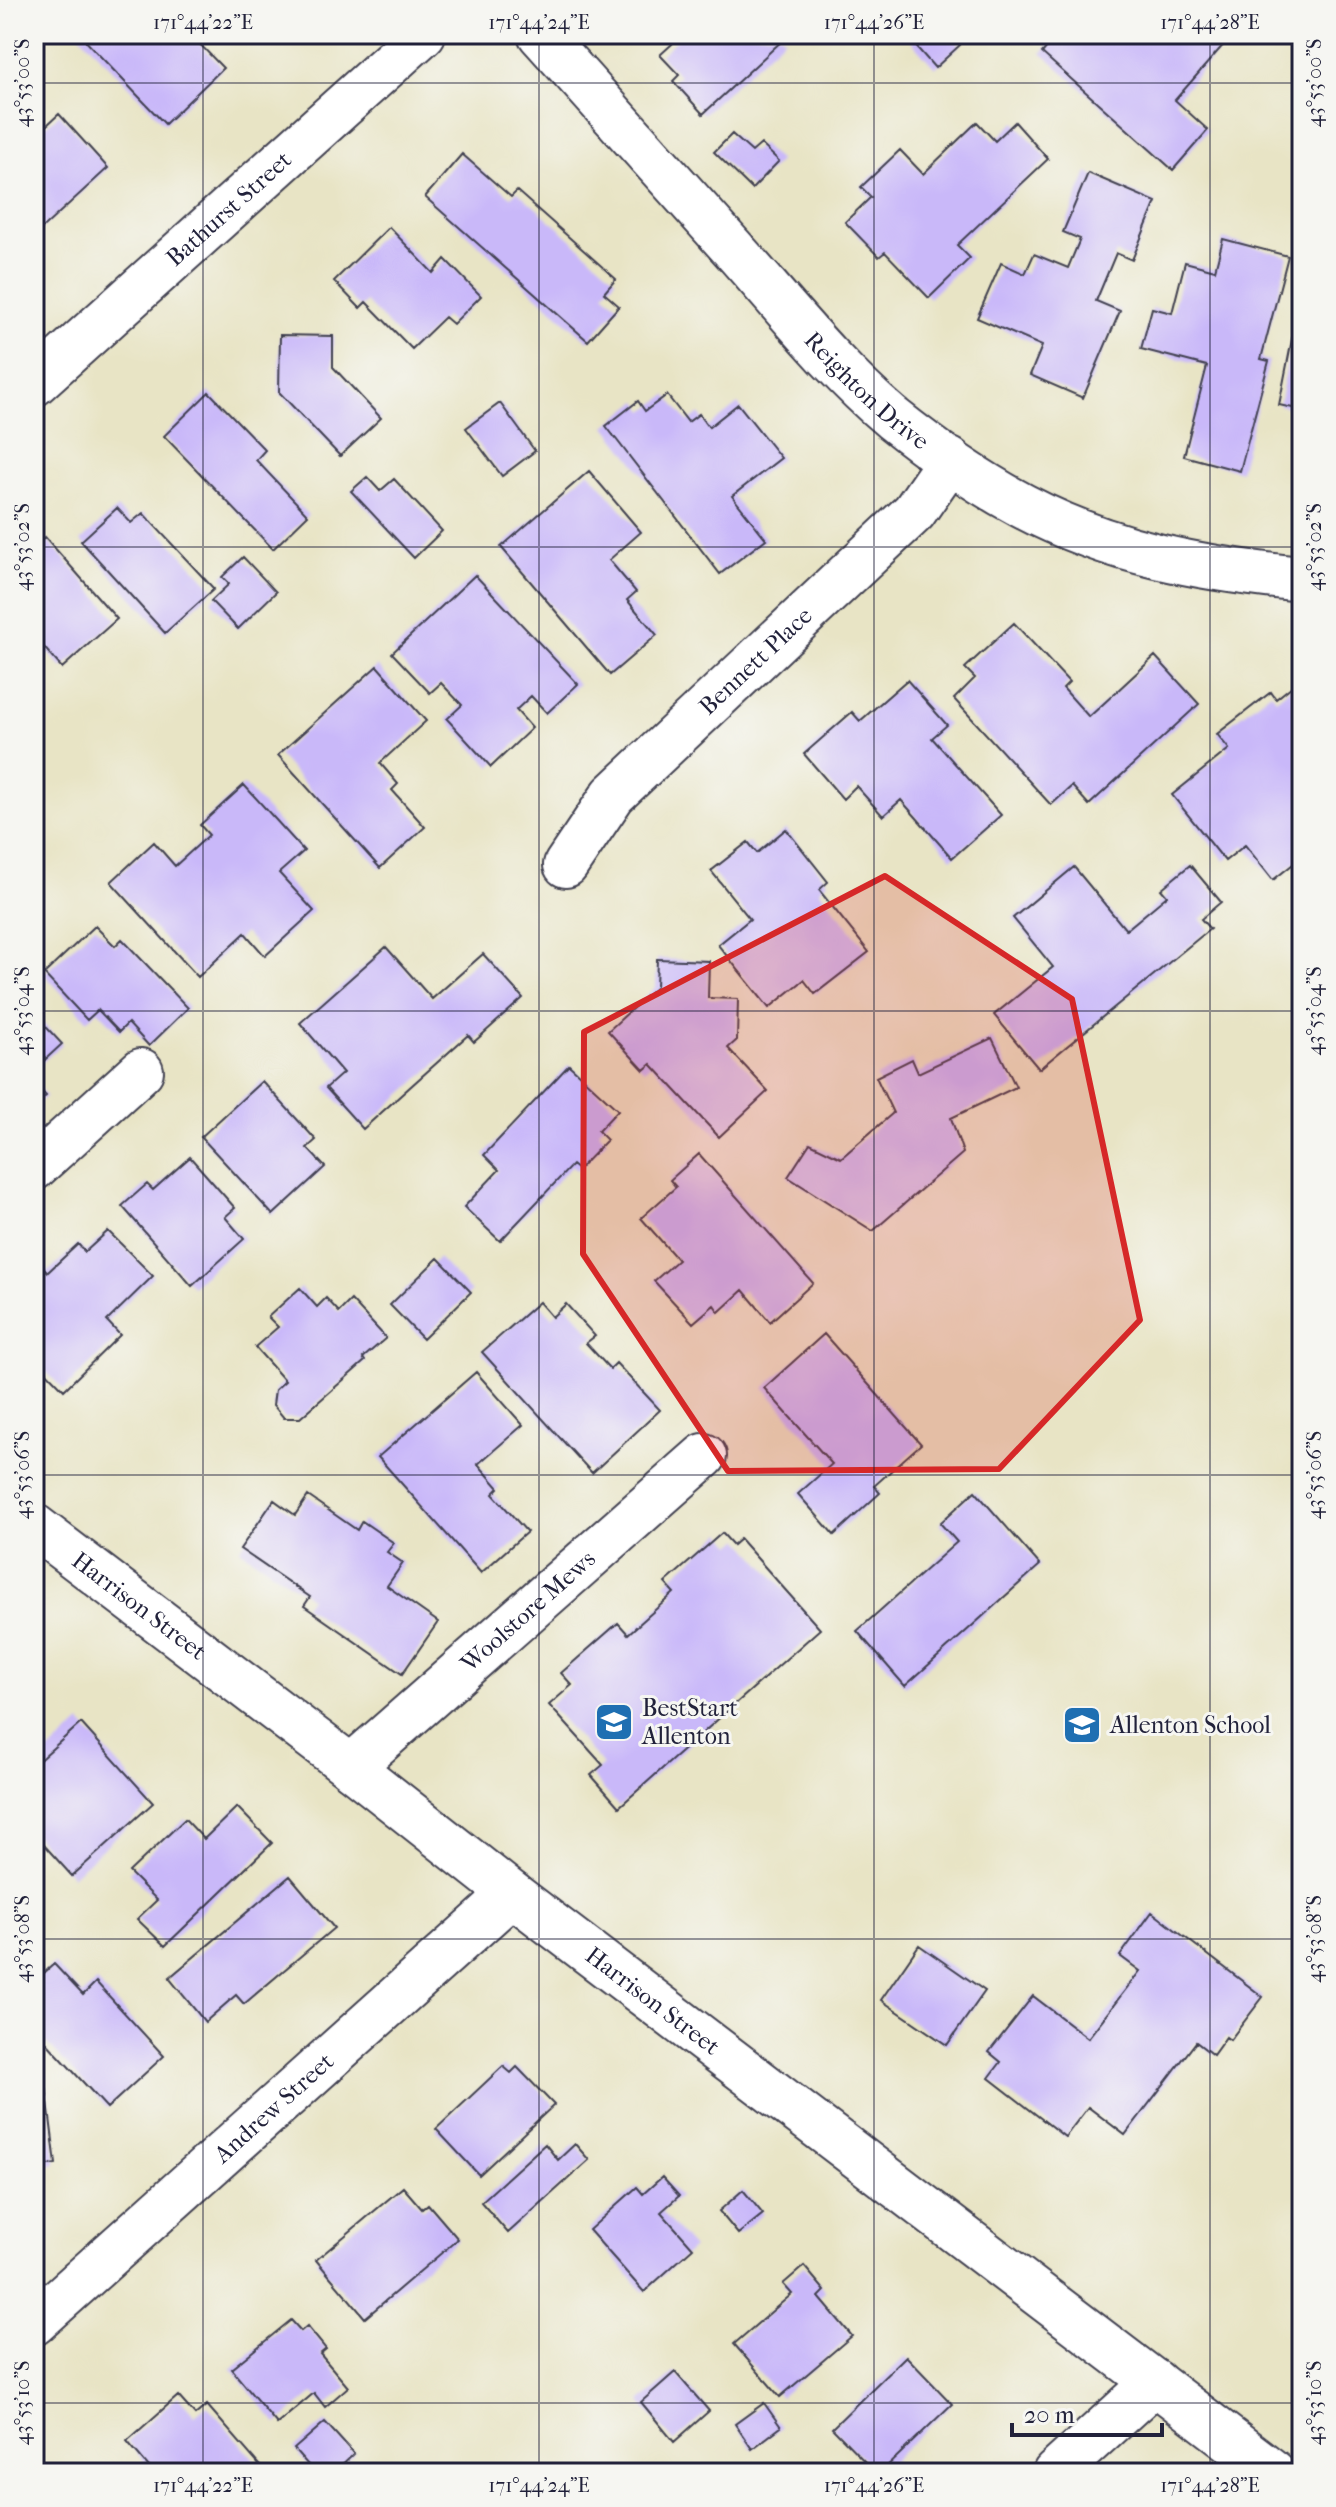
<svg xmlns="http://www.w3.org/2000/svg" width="1336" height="2507" font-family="'IM FELL French Canon',serif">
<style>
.building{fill:#c9b8f9}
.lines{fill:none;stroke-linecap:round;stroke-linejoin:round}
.street-casing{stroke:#403f50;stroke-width:48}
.secondary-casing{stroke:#403f50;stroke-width:48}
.street{stroke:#fff;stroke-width:44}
.secondary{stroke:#fff;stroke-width:44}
.marked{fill:#d62828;fill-opacity:0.2;stroke:#d62828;stroke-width:6;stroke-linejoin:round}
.ticks{fill:none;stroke:#22223b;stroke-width:2;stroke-opacity:0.45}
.labels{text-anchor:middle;stroke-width:6;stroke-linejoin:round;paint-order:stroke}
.street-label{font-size:24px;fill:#22223b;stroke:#f6f6f2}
.poi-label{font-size:24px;fill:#22223b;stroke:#f6f6f2;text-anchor:start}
.neatline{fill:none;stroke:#22223b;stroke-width:3}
.ticks-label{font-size:20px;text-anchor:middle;fill:#22223b}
</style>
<rect width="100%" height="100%" fill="#f6f6f2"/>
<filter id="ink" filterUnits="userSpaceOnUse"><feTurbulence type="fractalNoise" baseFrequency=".0125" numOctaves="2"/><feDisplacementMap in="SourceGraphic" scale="16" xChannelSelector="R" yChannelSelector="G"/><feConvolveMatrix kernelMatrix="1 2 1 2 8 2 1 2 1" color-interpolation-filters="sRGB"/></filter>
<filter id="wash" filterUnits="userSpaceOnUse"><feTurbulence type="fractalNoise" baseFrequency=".006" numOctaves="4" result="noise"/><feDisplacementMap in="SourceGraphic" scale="32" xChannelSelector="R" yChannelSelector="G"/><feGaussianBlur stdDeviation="1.8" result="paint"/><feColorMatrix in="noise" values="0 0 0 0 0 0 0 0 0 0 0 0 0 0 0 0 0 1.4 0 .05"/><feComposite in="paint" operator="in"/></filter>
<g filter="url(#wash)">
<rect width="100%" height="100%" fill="#e8e4c5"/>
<g id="blocks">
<path class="building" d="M 79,34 L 176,34 L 179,37 L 182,34 L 190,34 L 223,68 L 165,124 Z
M 683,34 L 781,34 L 785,38 L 703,114 L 673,81 L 679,75 L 660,55 Z
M 905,34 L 950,34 L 960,45 L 935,68 Z
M 1058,34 L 1109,34 L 1114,38 L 1117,34 L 1233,34 L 1175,100 L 1208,130 L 1173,170 L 1042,53 Z
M 59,114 L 108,168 L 34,236 L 34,137 Z
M 977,122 L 995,141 L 1015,122 L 1048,159 L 957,245 L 970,258 L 929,298 L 885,252 L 879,257 L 845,222 L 871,197 L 861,187 L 900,150 L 923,174 Z
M 732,134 L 752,152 L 761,144 L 779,161 L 752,189 L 714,152 Z
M 462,154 L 511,197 L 517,191 L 616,279 L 604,293 L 619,306 L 588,341 L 425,197 Z
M 1088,173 L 1156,202 L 1132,260 L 1116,253 L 1096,301 L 1120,311 L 1083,398 L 1030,375 L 1042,346 L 977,318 L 1001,263 L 1025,274 L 1034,254 L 1068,268 L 1080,239 L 1063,232 Z
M 389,227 L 433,273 L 445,259 L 481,296 L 453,324 L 445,317 L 412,349 L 366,302 L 360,308 L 334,281 Z
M 1223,239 L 1288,256 L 1261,359 L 1269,361 L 1240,471 L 1184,456 L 1207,366 L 1141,349 L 1152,308 L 1172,313 L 1185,262 L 1215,270 Z
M 1294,329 L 1302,331 L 1302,410 L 1279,405 Z
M 280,335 L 333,336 L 333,367 L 381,418 L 340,456 L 279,392 Z
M 209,392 L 265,450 L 256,460 L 308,515 L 273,549 L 164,436 Z
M 667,395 L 688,422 L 699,414 L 709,427 L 738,404 L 781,458 L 732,496 L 766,539 L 720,574 L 606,426 L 638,401 L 645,411 Z
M 500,403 L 535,451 L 502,476 L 466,428 Z
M 589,471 L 641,532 L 609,560 L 636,592 L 627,600 L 657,635 L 610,675 L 501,547 Z
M 367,477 L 380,491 L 394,479 L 442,531 L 414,558 L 351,491 Z
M 117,508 L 131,523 L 143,513 L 214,589 L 165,633 L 81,541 Z
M 45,537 L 117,619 L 62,668 L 34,636 L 34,547 Z
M 243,557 L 276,592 L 238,629 L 211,601 L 229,584 L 222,577 Z
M 475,575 L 578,684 L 547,713 L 531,696 L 516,710 L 532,728 L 491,767 L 447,719 L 462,705 L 441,683 L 430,693 L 392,653 Z
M 1014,623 L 1069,682 L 1063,688 L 1089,717 L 1155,656 L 1199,704 L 1089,805 L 1072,786 L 1051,805 L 954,699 L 975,678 L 965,668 Z
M 377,666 L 426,721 L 380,763 L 398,784 L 392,790 L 425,827 L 380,868 L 278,755 Z
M 1302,678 L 1302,857 L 1273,880 L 1245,845 L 1225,861 L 1172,795 L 1229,749 L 1217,734 L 1271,692 L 1276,699 Z
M 907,680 L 947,725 L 932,738 L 1001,815 L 952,858 L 901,800 L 883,816 L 856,786 L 843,799 L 804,754 L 852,712 L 860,721 Z
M 244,785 L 304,851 L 279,873 L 314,911 L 265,956 L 245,933 L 198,977 L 111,882 L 154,842 L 175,866 L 209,835 L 200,825 Z
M 786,829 L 828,882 L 819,890 L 869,952 L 815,994 L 804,980 L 769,1008 L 718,945 L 750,919 L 711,871 L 748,842 L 757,853 Z
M 1190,865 L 1221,902 L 1201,919 L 1210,929 L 1039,1069 L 994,1015 L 1053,967 L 1013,918 L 1074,867 L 1126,930 L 1167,896 L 1161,889 Z
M 95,926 L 115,946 L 122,939 L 188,1008 L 149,1046 L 128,1023 L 119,1032 L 98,1010 L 87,1020 L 44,974 Z
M 386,947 L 432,999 L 483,954 L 523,998 L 474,1042 L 468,1035 L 363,1129 L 326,1088 L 343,1073 L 300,1023 Z
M 657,959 L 709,961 L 708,998 L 738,999 L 737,1040 L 728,1048 L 768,1091 L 719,1137 L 651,1064 L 644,1070 L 608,1031 L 656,987 Z
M 34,1014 L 62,1044 L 34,1070 Z
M 992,1038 L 1016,1087 L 951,1118 L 963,1153 L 873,1231 L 788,1177 L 810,1143 L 841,1158 L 893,1113 L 876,1077 L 912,1059 L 918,1073 Z
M 569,1065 L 618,1110 L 598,1131 L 607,1140 L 578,1170 L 572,1165 L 500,1241 L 464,1207 L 499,1170 L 484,1155 Z
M 262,1081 L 316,1140 L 307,1148 L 325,1167 L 273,1215 L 201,1137 Z
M 34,1083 L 46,1096 L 34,1107 Z
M 699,1154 L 813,1283 L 770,1322 L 743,1290 L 719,1312 L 714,1305 L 693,1323 L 654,1281 L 678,1260 L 641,1218 L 676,1187 L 670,1180 Z
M 190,1157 L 235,1208 L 225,1217 L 244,1239 L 192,1286 L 122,1206 L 147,1184 L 153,1190 Z
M 108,1231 L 153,1276 L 107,1321 L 120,1335 L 64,1390 L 34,1359 L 34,1258 L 48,1272 L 78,1244 L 85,1252 Z
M 438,1258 L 471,1292 L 423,1339 L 390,1305 Z
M 300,1288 L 317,1307 L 326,1298 L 339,1312 L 351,1300 L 386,1338 L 363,1358 L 365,1361 L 300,1418 L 284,1418 L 273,1405 L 275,1390 L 285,1381 L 255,1347 L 278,1327 L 268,1317 Z
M 539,1302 L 552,1317 L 566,1304 L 595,1336 L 586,1343 L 610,1369 L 616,1363 L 660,1410 L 592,1473 L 482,1352 Z
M 824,1334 L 921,1444 L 874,1486 L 880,1493 L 834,1535 L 798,1494 L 832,1464 L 764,1388 Z
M 476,1372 L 523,1425 L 478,1464 L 499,1488 L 493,1494 L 527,1532 L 481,1573 L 378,1457 Z
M 975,1491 L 1040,1565 L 905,1686 L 857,1631 L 957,1542 L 940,1523 Z
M 308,1496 L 357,1530 L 362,1521 L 394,1543 L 387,1552 L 403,1563 L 387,1586 L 438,1622 L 402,1674 L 304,1606 L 310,1597 L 240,1549 L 274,1500 L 295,1515 Z
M 722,1533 L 733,1545 L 740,1539 L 820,1629 L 619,1807 L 591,1775 L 603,1765 L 549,1705 L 572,1685 L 561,1673 L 618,1623 L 628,1634 L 674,1593 L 665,1583 Z
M 81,1723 L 153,1803 L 72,1876 L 34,1834 L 34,1765 Z
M 237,1807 L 272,1843 L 165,1946 L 137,1919 L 157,1900 L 129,1872 L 185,1819 L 204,1839 Z
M 290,1876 L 334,1928 L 244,2004 L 236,1995 L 205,2022 L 169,1978 Z
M 1152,1912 L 1263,1997 L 1230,2040 L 1226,2037 L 1213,2055 L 1196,2042 L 1125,2135 L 1088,2107 L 1065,2137 L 989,2078 L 1001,2062 L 989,2052 L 1033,1996 L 1088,2038 L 1140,1971 L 1120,1956 Z
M 919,1945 L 985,1991 L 947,2045 L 881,2000 Z
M 54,1964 L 83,1995 L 96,1982 L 164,2056 L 107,2108 L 34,2029 L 34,1982 Z
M 503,2066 L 511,2073 L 517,2067 L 554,2105 L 479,2175 L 436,2129 Z
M 46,2087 L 56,2164 L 34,2167 L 34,2088 Z
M 545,2144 L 558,2160 L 575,2144 L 589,2160 L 508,2233 L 481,2202 Z
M 662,2177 L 679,2196 L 661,2212 L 693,2248 L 644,2292 L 589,2230 L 637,2187 L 643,2194 Z
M 403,2187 L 422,2209 L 428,2204 L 458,2239 L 365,2318 L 316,2260 Z
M 743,2190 L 763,2214 L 738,2234 L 719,2211 Z
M 804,2266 L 825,2291 L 819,2297 L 852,2336 L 780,2397 L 734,2344 L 792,2294 L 783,2284 Z
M 291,2320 L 301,2331 L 307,2326 L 326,2349 L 320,2354 L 348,2387 L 325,2407 L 314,2393 L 277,2424 L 231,2369 Z
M 906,2356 L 952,2404 L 880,2473 L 876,2473 L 832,2428 Z
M 675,2372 L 709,2411 L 674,2442 L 641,2402 Z
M 178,2396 L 195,2415 L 207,2405 L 266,2473 L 154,2473 L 127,2441 Z
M 764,2403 L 781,2427 L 752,2449 L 735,2424 Z
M 325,2422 L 354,2454 L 334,2473 L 315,2473 L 294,2449 Z"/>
</g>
</g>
<g filter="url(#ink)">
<use href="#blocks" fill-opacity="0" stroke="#403f50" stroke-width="2"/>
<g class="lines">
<defs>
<g id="street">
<path id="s1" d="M 540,34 C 605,106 669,178 734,250 C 785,307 834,369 892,418 C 932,450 978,482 1023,506 C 1112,553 1203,569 1302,579"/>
<path id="s2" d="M 34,384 L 423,34"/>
<path id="s3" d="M 566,865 L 613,795 L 914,512 L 950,460"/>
<path d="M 34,1168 L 141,1071"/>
<path id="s4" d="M 351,1767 L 704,1456"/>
<path id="s5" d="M 34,2323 L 512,1894"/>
<path d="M 1055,2473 L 1155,2382"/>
</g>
<g id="secondary">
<path id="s6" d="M 34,1526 L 351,1767 L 512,1894 L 1274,2473"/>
</g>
</defs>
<use href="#street" class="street-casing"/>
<use href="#secondary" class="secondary-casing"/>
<use href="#street" class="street"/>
<use href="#secondary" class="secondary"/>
</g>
</g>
<path class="marked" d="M 885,876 L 1072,999 L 1140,1320 L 999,1469 L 728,1471 L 583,1254 L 584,1032 Z"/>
<path class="ticks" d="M 203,34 L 203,2473M 539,34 L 539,2473M 874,34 L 874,2473M 1210,34 L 1210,2473M 34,83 L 1302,83M 34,547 L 1302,547M 34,1011 L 1302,1011M 34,1475 L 1302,1475M 34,1939 L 1302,1939M 34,2403 L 1302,2403"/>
<defs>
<symbol id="school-square" viewBox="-11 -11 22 22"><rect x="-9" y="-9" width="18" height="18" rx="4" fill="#1f6fb2" stroke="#f6f6f2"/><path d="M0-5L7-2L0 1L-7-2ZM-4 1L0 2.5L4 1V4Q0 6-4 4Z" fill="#fff"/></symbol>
</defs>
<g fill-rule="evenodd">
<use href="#school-square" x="592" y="1700" width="44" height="44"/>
<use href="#school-square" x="1060" y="1703" width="44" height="44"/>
</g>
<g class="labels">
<g class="street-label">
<text dy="8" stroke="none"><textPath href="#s2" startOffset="262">Bathurst Street</textPath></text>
<text dy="8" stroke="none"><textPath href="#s1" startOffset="484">Reighton Drive</textPath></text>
<text dy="8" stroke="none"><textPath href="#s3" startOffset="280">Bennett Place</textPath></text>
<text dy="8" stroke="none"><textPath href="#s6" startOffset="132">Harrison Street</textPath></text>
<text dy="8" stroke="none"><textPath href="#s4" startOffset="236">Woolstore Mews</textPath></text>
<text dy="8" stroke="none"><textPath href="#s6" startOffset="780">Harrison Street</textPath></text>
<text dy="8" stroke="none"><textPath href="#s5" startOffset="322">Andrew Street</textPath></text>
</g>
<g class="poi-label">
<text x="642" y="1716">BestStart<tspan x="642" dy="28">Allenton</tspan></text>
<text x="1110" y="1733">Allenton School</text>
</g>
</g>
<rect width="1336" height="2507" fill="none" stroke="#f6f6f2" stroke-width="88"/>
<path d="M1012 2423v12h150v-12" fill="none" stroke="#22223b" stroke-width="4"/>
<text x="1024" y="2423" font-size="24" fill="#22223b" stroke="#f6f6f2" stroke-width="6" paint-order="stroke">20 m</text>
<rect x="44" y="44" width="1248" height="2419" class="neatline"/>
<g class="ticks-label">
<text x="203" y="29">171°44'22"E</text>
<text x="539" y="29">171°44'24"E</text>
<text x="874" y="29">171°44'26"E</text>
<text x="1210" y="29">171°44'28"E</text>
<text transform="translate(22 83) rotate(-90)" y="7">43°53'00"S</text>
<text transform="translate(1314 83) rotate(-90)" y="7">43°53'00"S</text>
<text transform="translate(22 547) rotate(-90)" y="7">43°53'02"S</text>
<text transform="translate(1314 547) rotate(-90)" y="7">43°53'02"S</text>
<text transform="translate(22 1011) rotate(-90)" y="7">43°53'04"S</text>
<text transform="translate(1314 1011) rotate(-90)" y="7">43°53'04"S</text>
<text transform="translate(22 1475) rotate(-90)" y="7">43°53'06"S</text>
<text transform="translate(1314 1475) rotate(-90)" y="7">43°53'06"S</text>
<text transform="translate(22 1939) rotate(-90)" y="7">43°53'08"S</text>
<text transform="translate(1314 1939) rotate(-90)" y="7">43°53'08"S</text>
<text transform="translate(22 2403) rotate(-90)" y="7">43°53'10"S</text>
<text transform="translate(1314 2403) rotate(-90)" y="7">43°53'10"S</text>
<text x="203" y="2492">171°44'22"E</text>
<text x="539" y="2492">171°44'24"E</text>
<text x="874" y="2492">171°44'26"E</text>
<text x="1210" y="2492">171°44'28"E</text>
</g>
</svg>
